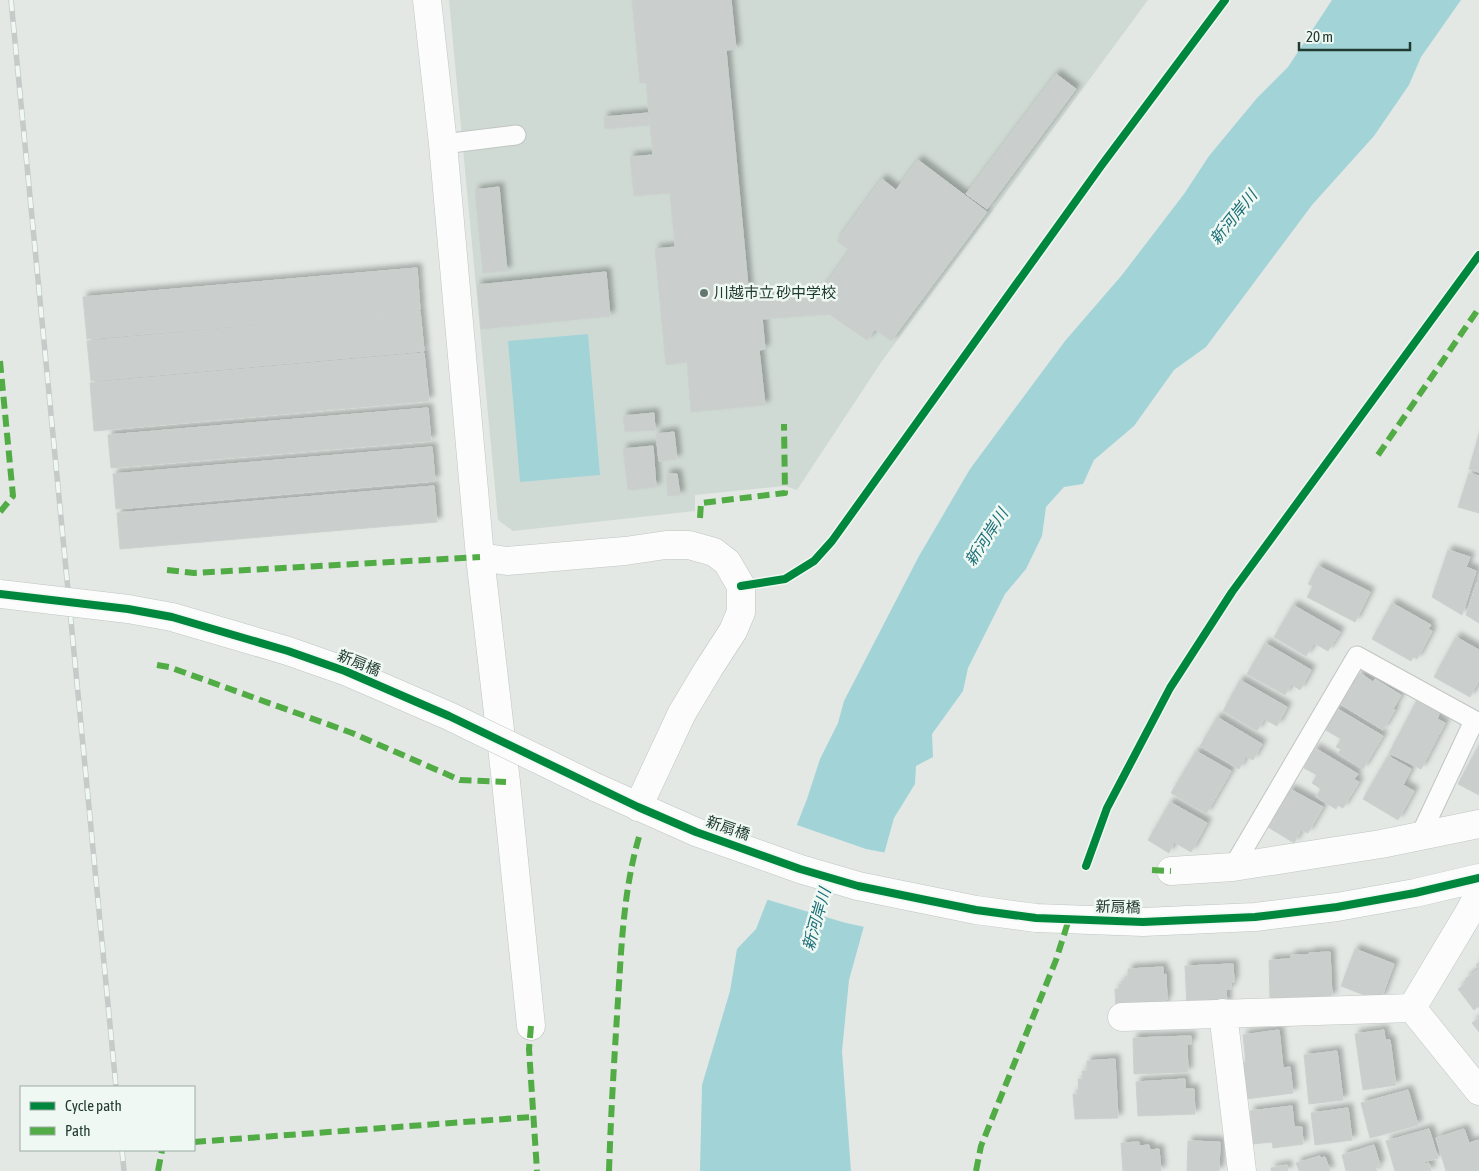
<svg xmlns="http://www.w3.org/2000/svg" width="1479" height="1171" font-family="'Asap Condensed','Noto Sans JP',sans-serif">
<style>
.built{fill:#d0dad5}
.water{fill:#a2d4d7}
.pier{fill:#e3e8e5}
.building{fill:#cacfcd;stroke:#cbd1ce;filter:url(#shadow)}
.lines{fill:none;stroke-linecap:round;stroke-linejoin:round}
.lane-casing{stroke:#c0c5c2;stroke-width:21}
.street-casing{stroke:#c0c5c2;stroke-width:29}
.secondary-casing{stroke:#bec6c2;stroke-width:29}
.lane{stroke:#fbfcfb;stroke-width:19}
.street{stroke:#fbfcfb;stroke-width:28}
.secondary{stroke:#fbfcfb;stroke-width:28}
.rail-casing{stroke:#c6cac9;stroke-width:5.5}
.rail{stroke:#f0f8f3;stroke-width:4;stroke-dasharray:11;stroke-linecap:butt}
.secondary-bridge-casing{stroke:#bec6c2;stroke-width:29;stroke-linecap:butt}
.secondary-bridge{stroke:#fbfcfb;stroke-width:28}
.quiet{stroke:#52ac45;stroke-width:6;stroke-dasharray:12 6;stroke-linecap:butt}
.cycleway-casing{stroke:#f0f8f3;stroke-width:11}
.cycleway{stroke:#00873e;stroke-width:8}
.poi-dot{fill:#647871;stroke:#f0f8f3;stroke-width:2}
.labels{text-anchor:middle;stroke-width:5;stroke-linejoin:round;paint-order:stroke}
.poi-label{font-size:15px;fill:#203b32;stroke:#f0f8f3;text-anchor:start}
.street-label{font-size:15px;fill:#203b32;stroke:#f0f8f3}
.water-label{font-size:16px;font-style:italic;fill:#1a6f78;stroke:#f0f8f3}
</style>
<defs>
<filter id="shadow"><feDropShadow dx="4.5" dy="-4.5" stdDeviation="2.5" flood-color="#0004"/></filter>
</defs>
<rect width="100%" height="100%" fill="#e3e8e5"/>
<path class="built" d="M 449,0 L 1148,0 L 882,361 L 797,490 L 785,486 L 695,495 L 695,511 L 513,531 L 498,520 Z"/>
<path class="water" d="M 1332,0 L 1461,0 L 1421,57 L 1409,85 L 1374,136 L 1312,205 L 1206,347 L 1174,370 L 1134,426 L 1094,460 L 1083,484 L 1064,487 L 1046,507 L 1042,536 L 1026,569 L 1005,594 L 968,668 L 963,691 L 932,734 L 933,757 L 916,766 L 915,784 L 894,818 L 849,980 L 842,1051 L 851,1171 L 700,1171 L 702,1085 L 730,991 L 737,949 L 756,929 L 807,799 L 820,759 L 838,723 L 844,701 L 919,556 L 970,469 L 1065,341 L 1122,275 L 1184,194 L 1209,156 L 1257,98 L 1288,67 Z
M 588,334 L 600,475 L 520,482 L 508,341 Z"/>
<path class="pier" d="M 794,824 L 866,849 L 887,853 L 865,927 L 846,923 L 765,899 Z"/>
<path class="building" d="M 632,0 L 731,0 L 736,49 L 726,50 L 749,297 L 760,296 L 765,349 L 759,350 L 765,405 L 691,412 L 687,362 L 666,365 L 655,249 L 675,247 L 670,193 L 634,196 L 630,157 L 653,155 L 646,83 L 640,83 Z
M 1056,74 L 1076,89 L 987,209 L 966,194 Z
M 648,113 L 649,125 L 605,129 L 604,117 Z
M 918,160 L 987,212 L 891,341 L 822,290 L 850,251 L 837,241 L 882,179 L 896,190 Z
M 499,187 L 507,271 L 483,273 L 475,190 Z
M 417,268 L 420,310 L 87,339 L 83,297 Z
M 606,272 L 610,316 L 481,329 L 477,285 Z
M 825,293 L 875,329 L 867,340 L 829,314 L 762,319 L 760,298 Z
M 420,311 L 424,351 L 91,381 L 87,341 Z
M 424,353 L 429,401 L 94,431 L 90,383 Z
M 428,408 L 431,441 L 111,468 L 108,435 Z
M 654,413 L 655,430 L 625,432 L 623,416 Z
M 674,432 L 677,459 L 659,461 L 656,434 Z
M 1479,434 L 1479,472 L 1469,469 Z
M 653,446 L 656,487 L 628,490 L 623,449 Z
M 432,447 L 435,481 L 116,509 L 113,474 Z
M 1469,473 L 1479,476 L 1479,513 L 1458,507 Z
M 666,474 L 677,474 L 680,495 L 668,496 Z
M 434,486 L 437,522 L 120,549 L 117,513 Z
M 1448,550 L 1470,557 L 1466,567 L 1476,571 L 1462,615 L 1432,597 Z
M 1318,566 L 1370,592 L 1355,622 L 1307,597 L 1313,586 L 1308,584 Z
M 1477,583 L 1479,584 L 1479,623 L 1466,615 Z
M 1392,603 L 1431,625 L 1428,629 L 1432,631 L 1417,659 L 1413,657 L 1411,661 L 1372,639 Z
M 1293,605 L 1340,632 L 1328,651 L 1314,643 L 1306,656 L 1274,637 Z
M 1456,637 L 1479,650 L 1479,680 L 1470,697 L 1434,677 Z
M 1265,643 L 1311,670 L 1300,690 L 1291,684 L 1285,695 L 1247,674 Z
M 1360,673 L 1373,682 L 1375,679 L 1401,695 L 1393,709 L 1395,710 L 1383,730 L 1337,702 L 1349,681 L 1354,684 Z
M 1240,680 L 1287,707 L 1277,726 L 1264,719 L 1257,731 L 1223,711 Z
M 1417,700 L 1440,712 L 1437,719 L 1445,723 L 1421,769 L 1389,753 Z
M 1336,708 L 1383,736 L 1363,769 L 1338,754 L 1341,749 L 1336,747 L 1341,739 L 1324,729 Z
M 1217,717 L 1262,744 L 1253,760 L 1246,756 L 1239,769 L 1200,746 Z
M 1479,745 L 1479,795 L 1458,784 Z
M 1315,748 L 1358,774 L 1354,779 L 1359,782 L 1343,808 L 1338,805 L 1336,809 L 1316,797 L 1321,789 L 1312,783 L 1317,775 L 1304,768 Z
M 1196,751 L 1231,771 L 1206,814 L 1171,793 Z
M 1388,756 L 1411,769 L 1403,785 L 1414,791 L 1398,820 L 1363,799 Z
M 1290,789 L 1323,807 L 1308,833 L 1301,830 L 1294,843 L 1268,827 Z
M 1170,802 L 1207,823 L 1191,852 L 1174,842 L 1169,853 L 1148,840 Z
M 1355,949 L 1394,964 L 1381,999 L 1369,994 L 1369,997 L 1341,986 Z
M 1330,952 L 1332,997 L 1270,1000 L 1269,960 L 1291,959 L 1291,955 L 1309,955 L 1309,953 Z
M 1479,962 L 1479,1006 L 1474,1010 L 1458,989 L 1468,982 L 1465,979 L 1479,969 L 1476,965 Z
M 1233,964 L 1234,982 L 1231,982 L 1231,989 L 1226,989 L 1227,1004 L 1187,1006 L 1185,966 Z
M 1163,967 L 1163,975 L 1166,974 L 1167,1000 L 1164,1000 L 1164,1008 L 1116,1009 L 1115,989 L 1119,989 L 1119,984 L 1124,984 L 1123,979 L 1128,979 L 1128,969 Z
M 1479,1018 L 1479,1032 L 1472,1023 Z
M 1279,1030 L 1283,1068 L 1290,1067 L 1293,1093 L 1246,1099 L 1242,1063 L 1246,1062 L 1243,1035 Z
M 1384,1030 L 1385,1040 L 1390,1040 L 1396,1085 L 1363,1090 L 1355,1034 Z
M 1191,1036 L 1191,1044 L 1187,1044 L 1188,1072 L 1134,1074 L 1133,1038 Z
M 1337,1051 L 1343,1100 L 1309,1104 L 1304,1055 Z
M 1115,1059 L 1118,1118 L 1075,1119 L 1073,1094 L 1079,1094 L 1078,1079 L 1083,1079 L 1082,1071 L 1087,1071 L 1087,1061 Z
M 1185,1079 L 1185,1089 L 1194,1089 L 1195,1114 L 1138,1116 L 1136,1082 Z
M 1408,1090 L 1418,1125 L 1370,1138 L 1361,1103 Z
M 1292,1106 L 1294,1127 L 1302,1127 L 1303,1144 L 1273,1148 L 1272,1142 L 1253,1144 L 1250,1111 Z
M 1348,1108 L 1352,1140 L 1315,1145 L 1311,1113 Z
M 1429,1129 L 1438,1158 L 1424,1162 L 1424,1164 L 1429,1163 L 1431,1171 L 1395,1171 L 1386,1141 Z
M 1464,1129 L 1469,1143 L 1478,1140 L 1479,1143 L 1479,1171 L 1446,1171 L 1436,1138 Z
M 1188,1141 L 1220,1142 L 1219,1171 L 1187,1171 Z
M 1139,1142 L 1139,1146 L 1149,1145 L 1150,1150 L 1159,1149 L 1161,1171 L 1123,1171 L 1121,1143 Z
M 1374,1145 L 1380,1165 L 1375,1167 L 1377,1171 L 1346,1171 L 1342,1155 Z
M 1320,1156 L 1320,1158 L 1325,1157 L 1330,1171 L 1299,1171 L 1296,1163 Z
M 1287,1165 L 1288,1171 L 1271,1171 L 1271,1168 Z"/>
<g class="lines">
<defs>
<path id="lane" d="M 443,144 L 516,135
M 1420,836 L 1474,721
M 1233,867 L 1357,656 L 1479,723"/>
<path id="street" d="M 427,0 L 443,144 L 480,557 L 506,782 L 531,1026
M 480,557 L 507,561 L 625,551 L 666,545 L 689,545 L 714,552 L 727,562 L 741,586 L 741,612 L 733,631 L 709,668 L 682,713 L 638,807
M 1171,871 L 1233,867 L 1381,844 L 1479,824
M 1479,893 L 1470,911 L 1412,1008 L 1479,1091
M 1223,1013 L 1242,1171
M 1122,1017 L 1412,1008"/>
<path id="secondary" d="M 595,787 L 696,832 L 800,869 L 858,886 L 976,910 L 1036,918 L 1143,922 L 1255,917 L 1337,907 L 1415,893 L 1479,878"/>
</defs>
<use href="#lane" class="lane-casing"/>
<use href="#street" class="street-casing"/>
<use href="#secondary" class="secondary-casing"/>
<use href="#lane" class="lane"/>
<use href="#street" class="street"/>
<use href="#secondary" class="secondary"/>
<defs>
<path id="rail" d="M 11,0 L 116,1087
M 122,1150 L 124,1171"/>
</defs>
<use href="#rail" class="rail-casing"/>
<use href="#rail" class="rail"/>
<defs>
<path id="secondary-bridge" d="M 0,594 L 128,609 L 172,617 L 288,651 L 345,671 L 449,716 L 595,787"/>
</defs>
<use href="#secondary-bridge" class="secondary-bridge-casing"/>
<use href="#secondary-bridge" class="secondary-bridge"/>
<path class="quiet" d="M 0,361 L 13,496 L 0,512
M 1378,455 L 1479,308
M 700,518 L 701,503 L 785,493 L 784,424
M 167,570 L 194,573 L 480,557
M 157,665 L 169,667 L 352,733 L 460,780 L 506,782
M 1152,870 L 1171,871
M 531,1026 L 529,1049 L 537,1171
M 194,1142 L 532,1117
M 158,1171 L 162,1150
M 609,1171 C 611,1109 615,1047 619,984 C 622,935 625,885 639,837
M 976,1171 L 981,1146 L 1056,960 L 1069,919"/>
<defs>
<path id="cycleway" d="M 741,586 L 785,579 L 814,561 L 832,541 L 1101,166 L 1225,0
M 0,594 L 128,609 L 172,617 L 288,651 L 345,671 L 449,716 L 638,807 L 696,832 L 800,869 L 858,886 L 921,899 L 976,910 L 1036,918 L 1143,922 L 1255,917 L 1337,907 L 1415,893 L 1479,878
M 1086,866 L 1107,808 L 1170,688 L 1232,592 L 1479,255"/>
</defs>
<use href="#cycleway" class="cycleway-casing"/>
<use href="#cycleway" class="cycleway"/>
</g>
<circle class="poi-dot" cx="704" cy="293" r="5"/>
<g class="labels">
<g class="poi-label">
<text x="714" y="298">川越市立 砂中学校</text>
</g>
<g class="street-label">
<text transform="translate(359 663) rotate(22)" y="5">新扇橋</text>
<text transform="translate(728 828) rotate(19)" y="5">新扇橋</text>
<text transform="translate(1118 907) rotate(1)" y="5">新扇橋</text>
</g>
<g class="water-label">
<text transform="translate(1233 217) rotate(-51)" y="6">新河岸川</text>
<text transform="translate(986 537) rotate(-57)" y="6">新河岸川</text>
<text transform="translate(816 919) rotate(-74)" y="6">新河岸川</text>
</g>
</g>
<rect x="20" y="1086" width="175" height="65" fill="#f0f8f3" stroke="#9daca6"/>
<rect x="30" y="1102" width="25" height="8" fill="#00873e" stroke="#9daca6"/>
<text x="65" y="1111" font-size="15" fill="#203b32">Cycle path</text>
<rect x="30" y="1127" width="25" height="8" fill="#52ac45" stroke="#9daca6"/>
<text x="65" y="1136" font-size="15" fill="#203b32">Path</text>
<path d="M1299 42v8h111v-8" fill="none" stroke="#203b32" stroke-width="2.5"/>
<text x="1306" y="42" font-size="15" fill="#203b32" stroke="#f0f8f3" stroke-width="4" paint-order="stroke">20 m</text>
</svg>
